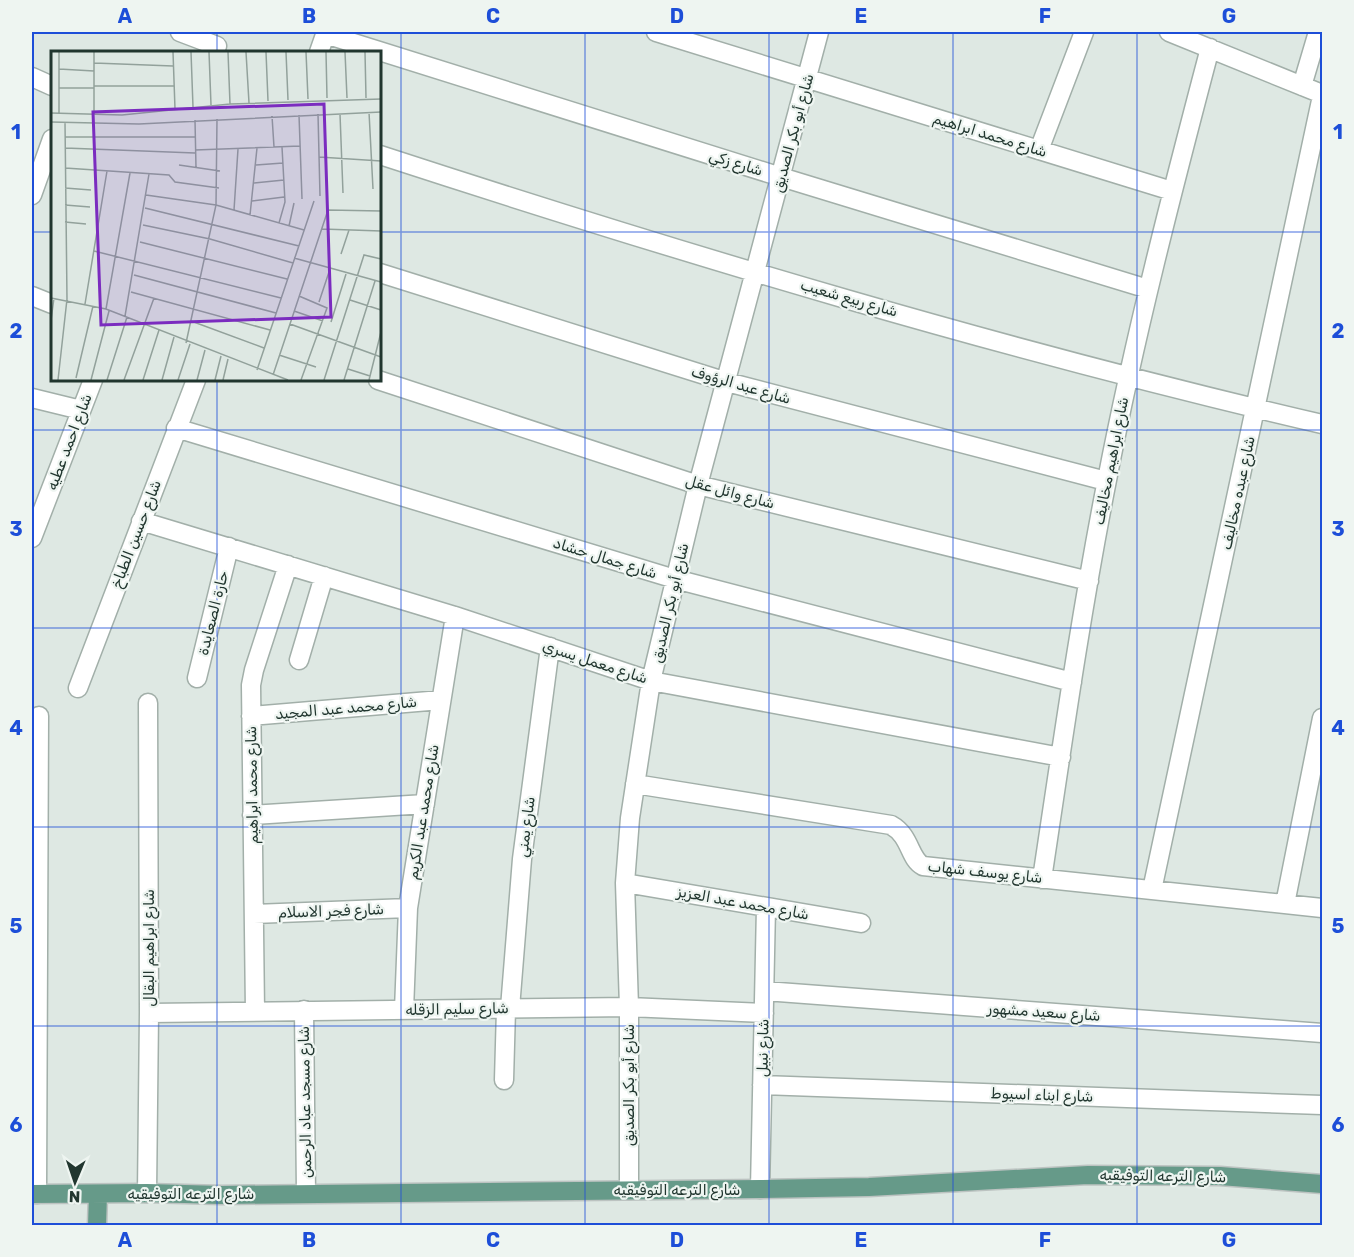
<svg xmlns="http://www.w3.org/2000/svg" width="1354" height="1257" font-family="Rubik,Vazirmatn,sans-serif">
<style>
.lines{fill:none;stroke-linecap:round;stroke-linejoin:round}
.minor-casing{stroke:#a2afa9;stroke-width:21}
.major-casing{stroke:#bcc3c1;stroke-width:21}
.minor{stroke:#fff;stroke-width:18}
.major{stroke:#669a89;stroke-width:18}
.grid{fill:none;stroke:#1d4ed8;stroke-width:1.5;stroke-opacity:0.55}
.labels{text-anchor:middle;stroke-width:4.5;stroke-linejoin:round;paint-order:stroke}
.street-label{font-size:15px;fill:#21362f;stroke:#eef5f1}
.inset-road{fill:none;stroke:#92a19b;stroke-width:1.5}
.view{fill:#7b2cbf;fill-opacity:0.15;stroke:#7b2cbf;stroke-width:3}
.inset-edge{fill:none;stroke:#21362f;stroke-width:3}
.neatline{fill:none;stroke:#1d4ed8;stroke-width:2}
.grid-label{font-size:20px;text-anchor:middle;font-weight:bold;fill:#1d4ed8}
</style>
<rect width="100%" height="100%" fill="#dee8e3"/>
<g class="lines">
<defs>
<path id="minor" d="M 180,32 L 217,46
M 656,32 L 1172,191
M 1169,32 L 1322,94
M 325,34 L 781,177 L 1148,289
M 319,52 L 326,32
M 32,77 L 52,86
M 1302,86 L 1318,32
M 1039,150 L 1084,32
M 380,155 C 690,256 1004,350 1322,424
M 32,195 L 52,139
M 380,273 L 727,382 L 1106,481
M 32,296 L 52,304
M 378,380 L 698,485 L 1089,581
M 32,398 L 81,410
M 176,428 L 675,579 L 1072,682
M 141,521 L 455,616 L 651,681 L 1061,757
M 32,538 L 93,380
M 299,660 L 324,576
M 197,678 L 229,547
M 78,688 L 196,380
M 251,716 L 441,700
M 635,784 L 891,825 C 911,836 909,859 923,866 L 1322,908
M 252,815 L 425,804
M 1042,879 C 1062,746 1081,612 1107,480 C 1135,335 1172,192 1210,48
M 625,883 L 861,923
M 1152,890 L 1322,96
M 1285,904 L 1322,718
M 254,914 L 408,908
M 765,991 L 1322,1033
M 510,1008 L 522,859 L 550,647
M 304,1010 L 306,1193
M 404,1010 L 408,908 L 455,616
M 255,1011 L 251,685 L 254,670 L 288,565
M 149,1013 L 629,1007 L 764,1013
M 504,1080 L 506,1009
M 762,1085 L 1322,1105
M 760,1189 L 766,907
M 629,1190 L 629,1007 L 625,883 L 630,818 L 651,681 L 698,485 L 819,32
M 147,1193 L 149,1013 L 148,703
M 37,1194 L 39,716"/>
<path id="major" d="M 32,1194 L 147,1193 L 222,1195 L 760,1189 L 869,1187 L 1088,1175 L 1220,1176 L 1322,1184
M 97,1226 L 98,1194"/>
</defs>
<use href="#minor" class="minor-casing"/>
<use href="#major" class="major-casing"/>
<use href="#minor" class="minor"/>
<use href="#major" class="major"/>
</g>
<path class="grid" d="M 217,32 L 217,52M 401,32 L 401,1226M 585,32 L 585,1226M 769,32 L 769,1226M 953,32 L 953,1226M 1137,32 L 1137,1226M 32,232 L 52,232M 380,232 L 1322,232M 217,380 L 217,1226M 32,430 L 1322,430M 32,628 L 1322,628M 32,827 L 1322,827M 32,1026 L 1322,1026"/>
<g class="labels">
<g class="street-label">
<text transform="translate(793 133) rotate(-75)" y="5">شارع أبو بكر الصديق</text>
<text transform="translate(990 135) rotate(17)" y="5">شارع محمد ابراهيم</text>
<text transform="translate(736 163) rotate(17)" y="5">شارع زكي</text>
<text transform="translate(849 298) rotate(16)" y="5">شارع ربيع شعيب</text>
<text transform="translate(741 385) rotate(16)" y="5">شارع عبد الرؤوف</text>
<text transform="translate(69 442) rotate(-69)" y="5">شارع احمد عطيه</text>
<text transform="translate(1111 461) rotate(-79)" y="5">شارع ابراهيم مخاليف</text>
<text transform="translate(730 492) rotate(15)" y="5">شارع وائل عقل</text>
<text transform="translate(1238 493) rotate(-78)" y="5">شارع عبده مخاليف</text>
<text transform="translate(136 534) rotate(-69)" y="5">شارع حسين الطباخ</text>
<text transform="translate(605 558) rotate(17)" y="5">شارع جمال حشاد</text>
<text transform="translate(670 603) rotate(-77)" y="5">شارع أبو بكر الصديق</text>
<text transform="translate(213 613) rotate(-76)" y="5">حارة الصعايدة</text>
<text transform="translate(595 662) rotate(18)" y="5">شارع معمل يسري</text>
<text transform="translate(346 708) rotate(-5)" y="5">شارع محمد عبد المجيد</text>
<text transform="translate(252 785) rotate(-91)" y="5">شارع محمد ابراهيم</text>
<text transform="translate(423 812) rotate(-81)" y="5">شارع محمد عبد الكريم</text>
<text transform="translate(526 827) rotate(-83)" y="5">شارع يمني</text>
<text transform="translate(985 872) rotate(6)" y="5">شارع يوسف شهاب</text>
<text transform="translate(743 903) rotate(10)" y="5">شارع محمد عبد العزيز</text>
<text transform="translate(331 911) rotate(-2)" y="5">شارع فجر الاسلام</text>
<text transform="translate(149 948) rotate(-90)" y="5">شارع ابراهيم البقال</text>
<text transform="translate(457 1009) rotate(-1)" y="5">شارع سليم الزقله</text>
<text transform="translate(1044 1012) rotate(4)" y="5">شارع سعيد مشهور</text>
<text transform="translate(763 1048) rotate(-89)" y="5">شارع نبيل</text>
<text transform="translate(629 1085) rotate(-90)" y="5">شارع أبو بكر الصديق</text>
<text transform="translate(1042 1095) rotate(2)" y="5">شارع ابناء اسيوط</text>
<text transform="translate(305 1102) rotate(-91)" y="5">شارع مسجد عباد الرحمن</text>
<text transform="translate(1163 1176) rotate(1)" y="5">شارع الترعه التوفيقيه</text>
<text x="677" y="1195">شارع الترعه التوفيقيه</text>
<text x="191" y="1199">شارع الترعه التوفيقيه</text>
</g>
</g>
<g transform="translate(51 51)">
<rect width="330" height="330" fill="#dee8e3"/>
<path class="inset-road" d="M 8,1 L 8,62M 122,1 L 124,58M 140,1 L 142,56M 158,1 L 160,54M 177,1 L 179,53M 195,1 L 198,52M 215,1 L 217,50M 235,1 L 237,49M 255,1 L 257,48M 275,1 L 276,47M 294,1 L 296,47M 314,1 L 315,47M 43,12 L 122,15M 8,18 L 43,20M 43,35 L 123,35M 8,37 L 43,37M 318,61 L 322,138M 0,62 L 71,64 L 179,53 L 330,48M 267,63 L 269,145M 289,63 L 292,142M 43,64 L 43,1M 248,64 L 251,148M 221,65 L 223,96M 144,69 L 145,117M 0,71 L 88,73 L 330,61M 14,86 L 144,86M 14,97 L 144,102M 144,99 L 249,95M 268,106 L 330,110M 128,114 L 169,120M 205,114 L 232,112M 14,117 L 118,124 L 124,131 L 168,137M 203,132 L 233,129M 14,137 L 40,139M 95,144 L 165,154 L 253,179M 201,150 L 233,146M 14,154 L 39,156M 94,157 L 248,195M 183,159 L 187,98M 199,164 L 206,97M 14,171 L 35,173M 228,172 L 234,151 L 231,96M 92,174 L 159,188 L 242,212M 238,175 L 243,152M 271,178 L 330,180M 89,191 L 236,228M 43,200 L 230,247M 290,203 L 298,179M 243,207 L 330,231M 83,224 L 225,262M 80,241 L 219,279M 248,245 L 276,257 L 250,329M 0,247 L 55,258 L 237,329M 299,249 L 330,259M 268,251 L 279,218M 34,253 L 56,120M 55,258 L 79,122M 243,260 L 272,270M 74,265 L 98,123M 0,269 L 3,247M 140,270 L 213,297M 280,271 L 295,223M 239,273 L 330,306M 135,292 L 165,154 L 166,68M 228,304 L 265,316M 297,318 L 319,325M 206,319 L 263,150M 222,324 L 277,159 L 330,160M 25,327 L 42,255M 7,329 L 16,248 L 14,71M 40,329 L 58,260M 56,329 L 76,266M 73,329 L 103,247M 92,329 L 108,279M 111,329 L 123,286M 127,329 L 139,293M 146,329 L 154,299M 164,329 L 170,305M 172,329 L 177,308M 273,329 L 313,204 L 330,208M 293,329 L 324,230M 318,329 L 330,281"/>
<path class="view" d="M 273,53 L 280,266 L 50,274 L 42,61 Z"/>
<rect width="330" height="330" class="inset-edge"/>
</g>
<rect width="1354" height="1257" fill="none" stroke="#eef5f1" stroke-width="66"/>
<g transform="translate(75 1182) rotate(182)" stroke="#eef5f1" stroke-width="4.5" paint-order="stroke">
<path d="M0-4.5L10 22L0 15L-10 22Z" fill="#21362f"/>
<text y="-9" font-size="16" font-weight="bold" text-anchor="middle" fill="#21362f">N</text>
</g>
<rect x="33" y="33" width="1288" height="1191" class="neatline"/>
<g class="grid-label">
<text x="125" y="23">A</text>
<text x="309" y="23">B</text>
<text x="493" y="23">C</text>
<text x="677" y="23">D</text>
<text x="861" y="23">E</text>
<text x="1045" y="23">F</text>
<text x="1229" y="23">G</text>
<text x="16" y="139">1</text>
<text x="1338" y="139">1</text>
<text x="16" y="338">2</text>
<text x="1338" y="338">2</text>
<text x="16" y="536">3</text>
<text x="1338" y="536">3</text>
<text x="16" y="735">4</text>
<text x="1338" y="735">4</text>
<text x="16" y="933">5</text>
<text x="1338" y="933">5</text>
<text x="16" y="1132">6</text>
<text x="1338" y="1132">6</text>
<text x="125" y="1247">A</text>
<text x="309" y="1247">B</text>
<text x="493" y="1247">C</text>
<text x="677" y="1247">D</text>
<text x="861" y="1247">E</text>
<text x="1045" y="1247">F</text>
<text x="1229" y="1247">G</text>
</g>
</svg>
